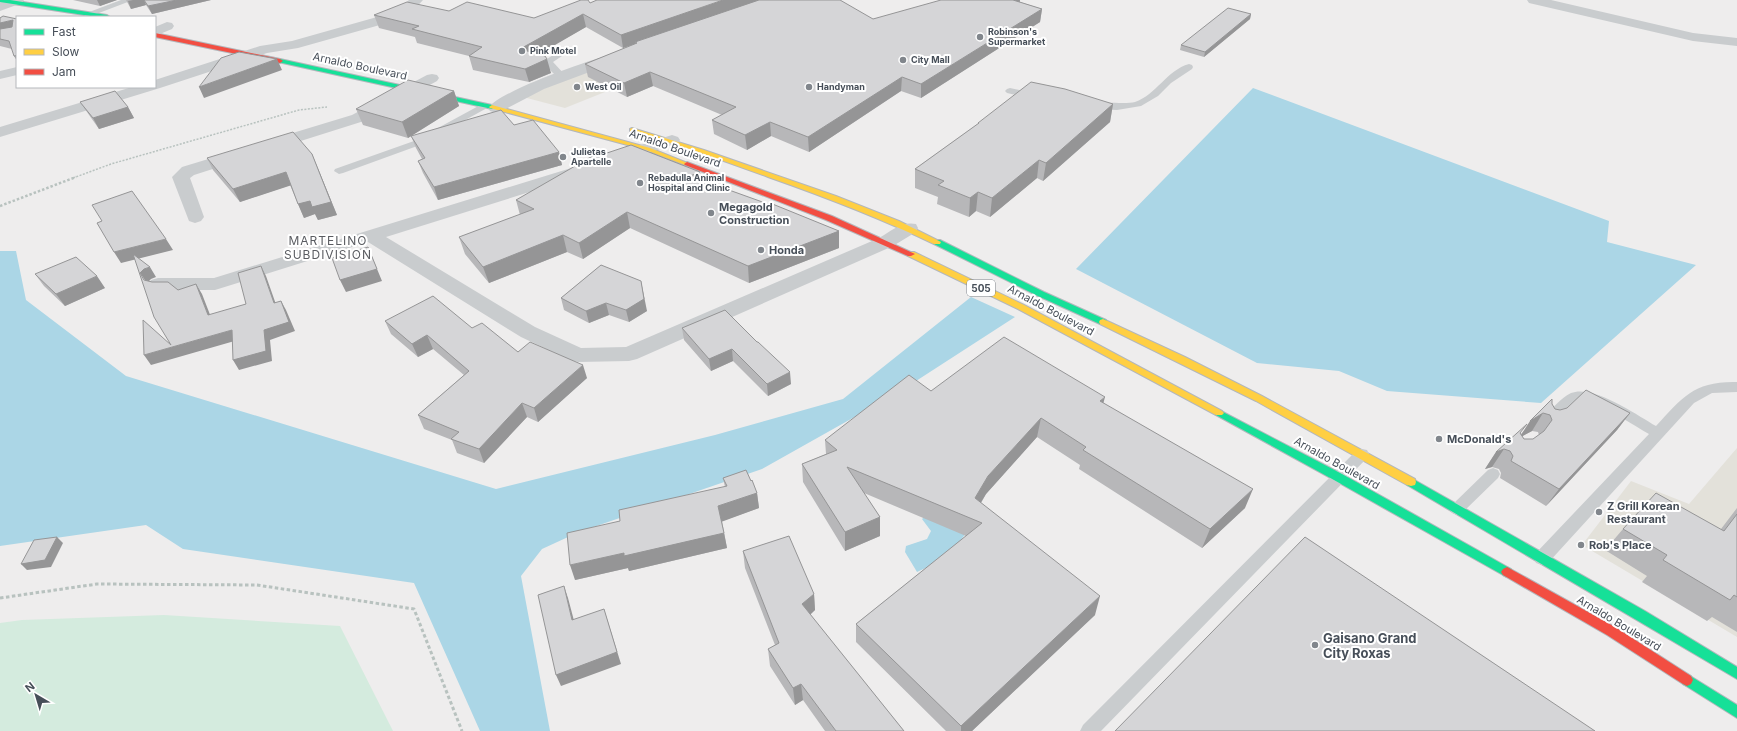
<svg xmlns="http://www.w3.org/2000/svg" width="1737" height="731" font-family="Inter,sans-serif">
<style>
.commercial{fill:#e3e1da}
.green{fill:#d4ebde}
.water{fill:#abd6e6}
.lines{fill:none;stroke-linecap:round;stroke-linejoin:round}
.fast-casing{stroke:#b3b7bc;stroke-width:2}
.slow-casing{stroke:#b3b7bc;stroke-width:2}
.jam-casing{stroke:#b3b7bc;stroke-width:2}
.path-far2{stroke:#b8c2bf;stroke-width:1.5;stroke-dasharray:2 1.5;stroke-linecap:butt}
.path-far1{stroke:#b8c2bf;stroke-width:2.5;stroke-dasharray:2.5 2;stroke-linecap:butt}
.path{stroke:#b8c2bf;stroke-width:3;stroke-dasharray:3.5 2.5;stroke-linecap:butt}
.lane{fill:#c9ccce;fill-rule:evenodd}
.street{fill:#c9ccce;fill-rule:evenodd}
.fast{fill:#16e098;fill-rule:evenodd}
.slow{fill:#ffcf43;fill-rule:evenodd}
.jam{fill:#f24e42;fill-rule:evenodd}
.wall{fill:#b7b7b9;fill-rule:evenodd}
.shaded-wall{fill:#959596}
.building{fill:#d5d5d7;stroke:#959596}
.poi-dot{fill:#81868c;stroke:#fff;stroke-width:1.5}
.labels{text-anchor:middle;stroke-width:4;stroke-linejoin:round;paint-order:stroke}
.far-poi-label{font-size:9px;font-weight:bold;fill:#464e58;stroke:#fff;text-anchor:start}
.shield{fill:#fff;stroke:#7e838a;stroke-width:1}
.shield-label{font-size:10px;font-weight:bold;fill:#464e58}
.street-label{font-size:11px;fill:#464e58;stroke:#fff}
.poi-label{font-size:11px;font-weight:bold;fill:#464e58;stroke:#fff;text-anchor:start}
.neighbourhood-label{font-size:12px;letter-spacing:1px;fill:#5a5c61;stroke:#fff}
.near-poi-label{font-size:13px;font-weight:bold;fill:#464e58;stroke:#fff;text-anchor:start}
</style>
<rect width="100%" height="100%" fill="#eeeded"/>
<path class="commercial" d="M 605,64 L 635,80 L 565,108 L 523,97 Z
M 1737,448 L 1737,637 L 1582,545 L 1631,481 L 1689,504 Z"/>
<path class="green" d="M 164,615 L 340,626 L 393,731 L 0,731 L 0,623 L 22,620 Z"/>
<path class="water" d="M 1253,88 L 1609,221 L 1607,242 L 1696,265 L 1541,403 L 1387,391 L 1339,371 L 1257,363 L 1076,269 Z
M 0,251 L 16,251 L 26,300 L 126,376 L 496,489 L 715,435 L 843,399 L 971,297 L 1015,317 L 899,392 L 762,469 L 579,532 L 542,549 L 521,576 L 550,731 L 480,731 L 414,583 L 183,549 L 146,525 L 0,546 Z
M 929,512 L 970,528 L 947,558 L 917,572 L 905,552 L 906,546 L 927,539 L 931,531 L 922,519 Z"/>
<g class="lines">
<defs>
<path id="fast" d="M 0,0 L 10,0 L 107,15 L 110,17 L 97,17 L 0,2 Z
M 280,59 L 492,105 L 495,107 L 492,109 L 278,62 L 278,60 Z
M 934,240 L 940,240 L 1044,292 L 1106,320 L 1107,322 L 1106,324 L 1100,324 L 1038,296 L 934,244 L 933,242 Z
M 1219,410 L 1342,474 L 1511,569 L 1513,572 L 1511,575 L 1507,577 L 1503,575 L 1334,480 L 1216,415 L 1214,413 L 1216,411 Z
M 1411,478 L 1645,611 L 1737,667 L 1737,679 L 1407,485 L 1406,482 L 1407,479 Z
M 1687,674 L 1737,705 L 1737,718 L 1683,684 L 1681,680 L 1683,676 Z"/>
<path id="slow" d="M 492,105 L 650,148 L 690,164 L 689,165 L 685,165 L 646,150 L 490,108 L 489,107 Z
M 632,128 L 704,150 L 836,196 L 899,221 L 941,242 L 940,244 L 934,244 C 880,218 825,197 768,177 C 722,160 677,144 630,131 L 630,129 Z
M 908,252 L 914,252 L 1024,305 L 1222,411 L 1224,413 L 1222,415 L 1216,415 L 1018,309 L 908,256 L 907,254 Z
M 1103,319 L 1185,357 L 1262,396 L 1415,479 L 1416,482 L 1415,485 L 1411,486 L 1407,485 L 1256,401 L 1100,324 L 1099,322 L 1100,320 Z"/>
<path id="jam" d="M 155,33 L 280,59 L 283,61 L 280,63 L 155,37 Z
M 687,162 L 832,216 L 915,254 L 911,256 L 908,256 L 826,220 L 685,165 L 684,164 Z
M 1507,567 L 1615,627 L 1691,676 L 1693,680 L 1691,684 L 1687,686 L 1683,684 L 1607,635 L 1503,575 L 1501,572 L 1503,569 Z"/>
</defs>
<use href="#fast" class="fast-casing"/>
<use href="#slow" class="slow-casing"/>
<use href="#jam" class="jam-casing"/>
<path class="path-far2" d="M 73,178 L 111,164 L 299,110 L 327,107"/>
<path class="path-far1" d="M 0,206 L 76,177"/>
<path class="path" d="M 0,598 L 97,584 L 257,585 L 414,609 L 462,731"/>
<path class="lane" d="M 121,0 L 133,0 L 91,16 L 85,16 L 84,14 Z
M 565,47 L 569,50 L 568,52 L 553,62 L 566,76 L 562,79 C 554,76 548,68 544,61 Z
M 1189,64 L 1192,65 L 1193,67 L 1192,69 L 1171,83 L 1158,96 L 1141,106 L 1117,110 L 1094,109 L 1089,106 C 1095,100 1125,105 1135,102 C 1156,95 1167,70 1189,64 Z
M 1010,88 L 1037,94 L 1039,96 L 1034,99 L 1007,93 L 1005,91 L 1007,89 Z
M 484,103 L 489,106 L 487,108 L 420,145 L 343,173 L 339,174 L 334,171 L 335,169 L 414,141 Z
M 1737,382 L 1737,392 L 1712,393 L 1694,403 L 1548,563 L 1542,565 L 1536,563 L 1534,558 L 1536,553 L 1649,434 C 1635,426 1589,395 1575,403 L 1553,425 L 1548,426 L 1543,425 L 1541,421 L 1543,417 C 1552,410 1560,398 1571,393 C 1593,384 1637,415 1656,426 C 1683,397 1694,381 1737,382 Z
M 1362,449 L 1367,450 L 1369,454 L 1367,458 L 1101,731 L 1080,731 L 1083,725 L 1357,450 Z
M 1493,468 L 1498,470 L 1500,474 L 1498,478 L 1462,513 L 1457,515 L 1452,513 L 1449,509 L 1452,505 L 1488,470 Z"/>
<path class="street" d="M 6,0 L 24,0 L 22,3 L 0,11 L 0,2 Z
M 409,0 L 423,0 L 409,15 L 387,23 L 298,48 L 267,53 L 160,88 L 0,137 L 0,127 L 132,87 L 155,87 L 155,80 L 260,46 L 292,41 L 377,17 L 399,9 Z
M 1527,0 L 1551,0 L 1693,33 L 1737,38 L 1737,46 L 1693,41 L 1529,3 Z
M 167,22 L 172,23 L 174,26 L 172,29 L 155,36 L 155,27 Z
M 614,54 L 619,55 L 621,58 L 619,61 L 544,89 L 502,111 L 496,113 L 490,111 L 488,108 C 500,91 591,59 614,54 Z
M 17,67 L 17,75 L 0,79 L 0,71 Z
M 432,74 L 437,75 L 439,78 L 437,81 L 364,121 L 269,151 L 263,150 L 261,146 L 263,142 L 352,115 L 427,75 Z
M 672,135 L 678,137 L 680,140 L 678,143 L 627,160 L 621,159 L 619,155 L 621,151 Z
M 238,150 L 244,151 L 246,155 L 244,159 L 194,175 L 190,178 L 204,217 L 201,221 L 195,223 L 189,221 L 172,177 L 182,167 Z
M 581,165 L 587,166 L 590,170 L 587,174 L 386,237 L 535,327 L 581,348 L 626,347 L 879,238 C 891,231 902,221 916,224 L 918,228 L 916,232 L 893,246 L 637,359 L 629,361 L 578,362 L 570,360 L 521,337 L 368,242 L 215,290 L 158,290 L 151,288 L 148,284 L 151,280 L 158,278 L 214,278 Z"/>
<use href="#fast" class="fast"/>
<use href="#slow" class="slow"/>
<use href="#jam" class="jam"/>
</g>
<path class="wall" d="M 73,0 L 117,0 L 100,6 Z
M 126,0 L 211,0 L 152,14 L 146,5 L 131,9 Z
M 1020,2 L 1042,9 L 1040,22 L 921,98 L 901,91 L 809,152 L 771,136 L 747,150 L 714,134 L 712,120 L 722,115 L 653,86 L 627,97 L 588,77 L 585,64 L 635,44 L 623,48 L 586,27 L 538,54 L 551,73 L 529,82 L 473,70 L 469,56 L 417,43 L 415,37 L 379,28 L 374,15 L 449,11 L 534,18 L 590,3 L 873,19 Z
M 1251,14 L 1250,19 L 1204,57 L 1180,50 L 1181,45 Z
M 3,16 L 12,49 L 0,46 L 0,18 Z
M 454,91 L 459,106 L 411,136 L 514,125 L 559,152 L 562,165 L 438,200 L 423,173 L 418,161 L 422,159 L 416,148 L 411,136 L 408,138 L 363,125 L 356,109 Z
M 80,102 L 128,107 L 134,118 L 99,129 L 87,112 Z
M 1113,104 L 1110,122 L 1043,181 L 1037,178 L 990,217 L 976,211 L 969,217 L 937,204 L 938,197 L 915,188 L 915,169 L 978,124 L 978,123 Z
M 312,154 L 337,215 L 318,220 L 315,214 L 304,218 L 290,185 L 240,202 L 213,170 L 207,158 Z
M 598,156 L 701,180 L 839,231 L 839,248 L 749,283 L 630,228 L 583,259 L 567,252 L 489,283 L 465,254 L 459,237 L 520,215 L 516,200 Z
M 601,265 L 647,311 L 629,322 L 609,315 L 589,323 L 564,310 L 561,298 Z
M 35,274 L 105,288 L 65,306 L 44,286 Z
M 725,310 L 791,384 L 768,396 L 733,361 L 711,371 L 684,340 L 682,328 Z
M 385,321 L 472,328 L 518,352 L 587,378 L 538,422 L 527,417 L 484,463 L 457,453 L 452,440 L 424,429 L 418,415 L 464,375 L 433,349 L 418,357 L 391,334 Z
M 931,391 L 1103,403 L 1245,508 L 1202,548 L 1079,469 L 1080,465 L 1037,437 L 986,494 L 981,503 L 1095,615 L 972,731 L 946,731 L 856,642 L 856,624 L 966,536 L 864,493 L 880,517 L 880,536 L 845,551 L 803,482 L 802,464 L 826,454 L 825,440 Z
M 1552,404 L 1555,409 L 1560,410 L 1630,413 L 1617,430 L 1546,506 L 1500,478 L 1501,473 L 1499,469 L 1492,467 L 1485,469 L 1496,452 L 1521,433 L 1521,434 ZM 1532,431 L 1538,432 L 1539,435 L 1533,439 L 1524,439 L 1522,436 Z
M 723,478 L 757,493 L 759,508 L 722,521 L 727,548 L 629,571 L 628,568 L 575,580 L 620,521 L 725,487 Z
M 1737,508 L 1737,632 L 1712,617 L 1707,621 L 1642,582 L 1647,576 L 1605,550 L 1623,529 L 1721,529 Z
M 743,551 L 814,594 L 815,610 L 810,615 L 904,731 L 825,731 L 803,700 L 795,705 L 770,666 L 768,649 L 775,645 L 745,568 Z"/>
<path class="shaded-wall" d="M 97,0 L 117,0 L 100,6 Z
M 133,0 L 144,0 L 146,5 L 131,9 L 128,1 Z
M 177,0 L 211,0 L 152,14 L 148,6 Z
M 723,0 L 761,0 L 635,42 L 635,44 L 623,48 L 621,35 Z
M 1013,0 L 1020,0 L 1019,8 L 1012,13 Z
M 1042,9 L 1040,22 L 921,98 L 921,84 Z
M 583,14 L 586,27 L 524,63 L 520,49 Z
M 1251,14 L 1250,19 L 1204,57 L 1205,52 Z
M 13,20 L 17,26 L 0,31 L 0,23 Z
M 17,55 L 17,61 L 14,56 Z
M 277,59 L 282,70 L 204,98 L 199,87 Z
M 547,59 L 551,73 L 529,82 L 525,69 Z
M 650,72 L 653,86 L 627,97 L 624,83 Z
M 902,77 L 901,91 L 809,152 L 808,137 Z
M 454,91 L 459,106 L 408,138 L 402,122 Z
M 1113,104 L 1110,122 L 1043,181 L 1046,163 Z
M 128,107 L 134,118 L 99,129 L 93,118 Z
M 770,122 L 771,136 L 747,150 L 745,135 Z
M 559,152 L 562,165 L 438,200 L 434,187 Z
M 312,154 L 337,215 L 318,220 L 315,214 L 304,218 L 298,204 Z
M 1039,160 L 1037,178 L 990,217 L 992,198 Z
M 286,172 L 292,185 L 240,202 L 233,189 Z
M 700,172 L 702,188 L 690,176 Z
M 978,192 L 976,211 L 969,217 L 970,198 Z
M 627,212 L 630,228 L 583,259 L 579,243 Z
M 839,231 L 839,248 L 749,283 L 748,266 Z
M 563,235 L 567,252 L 489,283 L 483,267 Z
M 166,239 L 173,250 L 121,263 L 114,252 Z
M 368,247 L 382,281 L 346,292 L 340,280 Z
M 261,266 L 266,276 L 279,313 L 274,303 Z
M 150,267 L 156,277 L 151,279 L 147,283 L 140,273 L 144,269 Z
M 97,276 L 105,288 L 65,306 L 56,294 Z
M 641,281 L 647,311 L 629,322 L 626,310 Z
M 196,284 L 202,294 L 214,325 L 208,315 Z
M 281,301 L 286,310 L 295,331 L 270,340 L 272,361 L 239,370 L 233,360 L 264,330 Z
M 606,303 L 609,315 L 589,323 L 586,311 Z
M 232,330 L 238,340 L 151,365 L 144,355 Z
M 427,335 L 433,349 L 418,357 L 412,344 Z
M 732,349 L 733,361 L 711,371 L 709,359 Z
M 583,365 L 587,378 L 538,422 L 534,408 Z
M 790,372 L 791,384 L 768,396 L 767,384 Z
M 1105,397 L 1100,416 L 1100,401 Z
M 522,403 L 527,417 L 484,463 L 479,449 Z
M 1543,413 L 1532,431 L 1519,438 L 1530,421 Z
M 1630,413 L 1617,430 L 1546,506 L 1559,489 Z
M 1041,418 L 1037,437 L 986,494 L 972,517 L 975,498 L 988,476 Z
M 1504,449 L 1492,467 L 1485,469 L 1496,452 Z
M 1253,489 L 1245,508 L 1202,548 L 1210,529 Z
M 757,493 L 759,508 L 721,522 L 718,506 Z
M 880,517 L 880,536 L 845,551 L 845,532 Z
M 724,533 L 727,548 L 629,571 L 628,568 L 575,580 L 570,565 L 624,553 Z
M 57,537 L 63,543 L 51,567 L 27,570 L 21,564 Z
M 564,586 L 568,598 L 577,632 L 572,620 Z
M 814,594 L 815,610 L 803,621 L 802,604 Z
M 1100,596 L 1095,615 L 972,731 L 961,731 L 961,726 Z
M 604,609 L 621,664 L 561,686 L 556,675 Z
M 801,684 L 803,700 L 795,705 L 793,688 Z"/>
<path class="building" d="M 144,0 L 177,0 L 148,6 Z
M 581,0 L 588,0 L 590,3 L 597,0 L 723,0 L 621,35 L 583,14 L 520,49 L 545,56 L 547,59 L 525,69 L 469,56 L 482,47 L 412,29 L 419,26 L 374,15 L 407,2 L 449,11 L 467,2 L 534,18 Z
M 759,0 L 840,0 L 873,19 L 941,0 L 1013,0 L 1042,9 L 921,84 L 902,77 L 808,137 L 770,122 L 745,135 L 712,120 L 736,107 L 650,72 L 624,83 L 585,64 L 637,43 L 635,42 Z
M 1228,8 L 1251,14 L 1205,52 L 1181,45 Z
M 3,16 L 17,19 L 17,55 L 14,56 L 9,41 L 0,39 L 0,29 L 12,27 L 13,20 L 0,23 L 0,18 Z
M 239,52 L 277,59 L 199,87 L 221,58 Z
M 408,80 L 454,91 L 402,122 L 356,109 Z
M 1031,82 L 1065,89 L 1113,104 L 1046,163 L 1039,160 L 992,198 L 978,192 L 970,198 L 938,185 L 944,181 L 915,169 L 979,123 L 978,123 Z
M 115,91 L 128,107 L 93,118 L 80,102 Z
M 501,110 L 514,125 L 533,120 L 559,152 L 434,187 L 418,161 L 425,158 L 411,136 Z
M 293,132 L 312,154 L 331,202 L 312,207 L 310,201 L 298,204 L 286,172 L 233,189 L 207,158 Z
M 631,145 L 700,172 L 690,176 L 768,204 L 770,203 L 839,231 L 748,266 L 627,212 L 579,243 L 563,235 L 483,267 L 459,237 L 534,209 L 516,200 L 596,154 L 598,156 Z
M 132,191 L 166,239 L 114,252 L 97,223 L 102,221 L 92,205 Z
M 368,247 L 377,269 L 340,280 L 332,258 Z
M 133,254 L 150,267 L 144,269 L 140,273 L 144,280 L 152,282 L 168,282 L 178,290 L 196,284 L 208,315 L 246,304 L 238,273 L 261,266 L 274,303 L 281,301 L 289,322 L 264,330 L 266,351 L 233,360 L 232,330 L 144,355 L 143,320 L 171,345 L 154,317 Z
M 76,257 L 97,276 L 56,294 L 35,274 Z
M 601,265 L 641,281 L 644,299 L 626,310 L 606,303 L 586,311 L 561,298 Z
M 433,296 L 472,328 L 482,323 L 518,352 L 530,342 L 583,365 L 534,408 L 522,403 L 479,449 L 451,439 L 459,432 L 418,415 L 469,371 L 427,335 L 412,344 L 385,321 Z
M 725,310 L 757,342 L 758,342 L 790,372 L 767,384 L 732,349 L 709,359 L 682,328 Z
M 1004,337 L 1105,397 L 1100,401 L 1253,489 L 1210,529 L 1083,450 L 1086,447 L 1041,418 L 988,476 L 975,498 L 1100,596 L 961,726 L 856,624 L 982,523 L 847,467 L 880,517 L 845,532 L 802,464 L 837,450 L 825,440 L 909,375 L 931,391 Z
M 1586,390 L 1630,413 L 1559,489 L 1511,461 L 1513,456 L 1510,451 L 1504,449 L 1496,452 L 1527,424 L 1520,433 L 1524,439 L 1533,439 L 1544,431 L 1552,420 L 1550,415 L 1543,413 L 1530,421 L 1552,399 L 1552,404 L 1555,409 L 1560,410 L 1567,408 Z
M 746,470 L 751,481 L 752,480 L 757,493 L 718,506 L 724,533 L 624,556 L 624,553 L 570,565 L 567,533 L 620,521 L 619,510 L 727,486 L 723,478 Z
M 1656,493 L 1724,531 L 1737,514 L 1737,597 L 1734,595 L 1730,600 L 1663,560 L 1667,555 L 1623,529 Z
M 789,536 L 814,594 L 802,604 L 904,731 L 836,731 L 801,684 L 793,688 L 768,649 L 779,643 L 743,551 Z
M 57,537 L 45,560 L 21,564 L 34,540 Z
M 1305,537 L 1595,731 L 1115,731 Z
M 564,586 L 572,620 L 604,609 L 617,652 L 556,675 L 538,595 Z"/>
<g class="poi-dot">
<circle cx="980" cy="37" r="4"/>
<circle cx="522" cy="51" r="4"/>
<circle cx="903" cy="60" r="4"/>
<circle cx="577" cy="87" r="4"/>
<circle cx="809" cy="87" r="4"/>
<circle cx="563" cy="157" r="4"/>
<circle cx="640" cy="183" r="4"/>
<circle cx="711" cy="213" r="4"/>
<circle cx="761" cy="250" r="4"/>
<circle cx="1439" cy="439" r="4"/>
<circle cx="1599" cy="512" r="4"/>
<circle cx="1581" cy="545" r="4"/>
<circle cx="1315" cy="645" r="4"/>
</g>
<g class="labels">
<g class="far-poi-label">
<text x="988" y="35">Robinson's<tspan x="988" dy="10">Supermarket</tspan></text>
<text x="530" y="54">Pink Motel</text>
<text x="911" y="63">City Mall</text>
<text x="585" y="90">West Oil</text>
<text x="817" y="90">Handyman</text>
<text x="571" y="155">Julietas<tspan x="571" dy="10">Apartelle</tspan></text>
<text x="648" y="181">Rebadulla Animal<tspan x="648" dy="10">Hospital and Clinic</tspan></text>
</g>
<rect class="shield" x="967" y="280" width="28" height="16" rx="3"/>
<g class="shield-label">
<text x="981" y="292">505</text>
</g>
<g class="street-label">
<text transform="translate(360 66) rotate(12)" y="4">Arnaldo Boulevard</text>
<text transform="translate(675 148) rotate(19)" y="4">Arnaldo Boulevard</text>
<text transform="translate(1051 310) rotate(28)" y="4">Arnaldo Boulevard</text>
<text transform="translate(1337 463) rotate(29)" y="4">Arnaldo Boulevard</text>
<text transform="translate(1619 623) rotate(31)" y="4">Arnaldo Boulevard</text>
</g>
<g class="poi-label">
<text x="719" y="211">Megagold<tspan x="719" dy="13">Construction</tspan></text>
<text x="769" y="254">Honda</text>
<text x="1447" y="443">McDonald's</text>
<text x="1607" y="510">Z Grill Korean<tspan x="1607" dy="13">Restaurant</tspan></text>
<text x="1589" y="549">Rob's Place</text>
</g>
<g class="neighbourhood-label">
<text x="328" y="245">MARTELINO<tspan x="328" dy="14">SUBDIVISION</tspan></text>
</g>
<g class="near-poi-label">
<text x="1323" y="643">Gaisano Grand<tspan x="1323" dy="15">City Roxas</tspan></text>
</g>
</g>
<rect x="16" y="16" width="140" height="72" fill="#ffffff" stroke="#b5b8bc"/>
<rect x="24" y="29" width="20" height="6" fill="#16e098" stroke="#b5b8bc"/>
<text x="52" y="36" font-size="12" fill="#464e58">Fast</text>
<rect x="24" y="49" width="20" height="6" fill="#ffcf43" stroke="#b5b8bc"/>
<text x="52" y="56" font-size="12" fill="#464e58">Slow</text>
<rect x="24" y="69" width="20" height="6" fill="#f24e42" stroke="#b5b8bc"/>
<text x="52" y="76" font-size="12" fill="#464e58">Jam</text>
<g transform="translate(36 695) rotate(322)" stroke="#ffffff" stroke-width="3" paint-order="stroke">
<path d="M0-3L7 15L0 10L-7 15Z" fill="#464e58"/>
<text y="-6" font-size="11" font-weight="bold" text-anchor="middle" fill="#464e58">N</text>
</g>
</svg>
